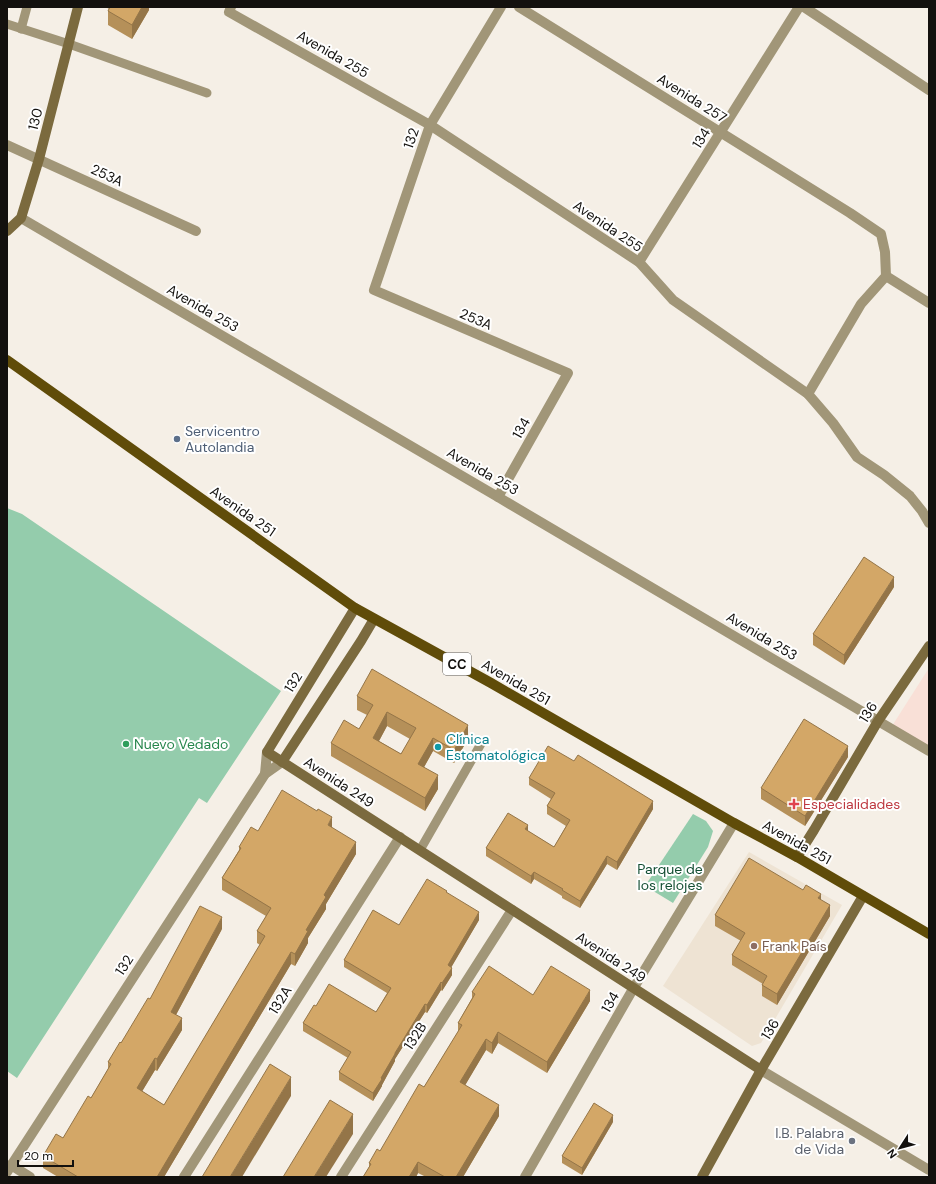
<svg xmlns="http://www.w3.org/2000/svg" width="936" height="1184" font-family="'DM Sans',sans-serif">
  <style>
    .industrial { fill: #f9e0d7 }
    .built { fill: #eee3d3 }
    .green { fill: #94ccac }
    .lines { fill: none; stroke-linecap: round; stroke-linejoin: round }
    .lane { stroke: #a19678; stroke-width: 9 }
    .street { stroke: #a19678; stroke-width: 10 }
    .secondary { stroke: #7b6a3e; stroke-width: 10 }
    .primary { stroke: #604c09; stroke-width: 10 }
    .wall { fill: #b59059; fill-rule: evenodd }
    .shaded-wall { fill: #947548 }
    .building { fill: #d3a767; stroke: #947548; fill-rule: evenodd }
    .service-dot { fill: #5c6f8a; stroke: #fff; stroke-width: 1.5 }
    .leisure-dot { fill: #2e9e5b; stroke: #fff; stroke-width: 1.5 }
    .culture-dot { fill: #0f9aa8; stroke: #fff; stroke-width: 1.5 }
    .health-dot { fill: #e0444e; stroke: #fff; stroke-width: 1.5 }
    .education-dot { fill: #8d6e63; stroke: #fff; stroke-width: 1.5 }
    .worship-dot { fill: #6b7280; stroke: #fff; stroke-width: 1.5 }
    .labels { text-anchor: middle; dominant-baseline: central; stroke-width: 4; stroke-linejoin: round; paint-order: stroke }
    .shield { fill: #fff; stroke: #5a5856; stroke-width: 1 }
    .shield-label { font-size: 13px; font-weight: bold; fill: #13110e }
    .street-label { font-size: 14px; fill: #13110e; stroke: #fff }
    .service-label { font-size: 14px; fill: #4e5e75; stroke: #fff; text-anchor: start }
    .culture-label { font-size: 14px; fill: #0d838f; stroke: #fff; text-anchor: start }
    .leisure-label { font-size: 14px; fill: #27864d; stroke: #fff; text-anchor: start }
    .health-label { font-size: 14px; fill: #be3a42; stroke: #fff; text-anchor: start }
    .park-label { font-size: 14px; fill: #134e33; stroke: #fff }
    .education-label { font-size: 14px; fill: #785e54; stroke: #fff; text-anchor: start }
    .worship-label { font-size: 14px; fill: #5b616d; stroke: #fff; text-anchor: end }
  </style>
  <rect width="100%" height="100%" fill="#f5efe6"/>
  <!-- industrial -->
  <polygon class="industrial" points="929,668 929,747 892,726"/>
  <!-- built -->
  <polygon class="built" points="749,852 842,905 761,1043 752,1046 663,986"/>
  <!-- green -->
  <g class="green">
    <polygon points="7,508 22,514 281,691 207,803 199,798 17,1078 7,1071"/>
    <polygon points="693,814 706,821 713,831 708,847 673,903 645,886"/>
  </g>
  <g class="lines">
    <!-- lane -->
    <g class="lane">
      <polyline points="7,24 69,44 207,93"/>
      <polyline points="21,29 27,7"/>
      <polyline points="420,850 482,742"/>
    </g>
    <!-- street -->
    <g class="street">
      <polyline points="231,7 229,12 430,125 639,262 673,300 808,394 833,423 857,457 884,475 910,496 922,511 929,523"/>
      <polyline points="519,7 850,213 881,234 885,252 886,276 861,304 808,394"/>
      <polyline points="804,7 929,90"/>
      <polyline points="7,145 196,231"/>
      <polyline points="21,218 498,497 929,751"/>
      <polyline points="639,262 799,7"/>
      <polyline points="886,276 929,303"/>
      <polyline points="498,497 568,373 374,290 430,125 501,7"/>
      <polyline points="265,774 267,752"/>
      <polyline points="761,1070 929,1170"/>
      <polyline points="11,1165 30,1177"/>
      <polyline points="7,1172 265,774 282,762"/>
      <polyline points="184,1177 400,837"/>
      <polyline points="341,1177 512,910"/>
      <polyline points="525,1177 633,989 734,823"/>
    </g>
    <!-- secondary -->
    <g class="secondary">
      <polyline points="7,231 21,218 39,159 78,7"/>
      <polyline points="355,608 267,752 761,1070"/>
      <polyline points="282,762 361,641 374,619"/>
      <polyline points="797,857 814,830 878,721 929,646"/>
      <polyline points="702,1177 761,1070 863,896"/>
    </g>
    <!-- primary -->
    <polyline class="primary" points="7,360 355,608 491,683 734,823 797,857 929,934"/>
  </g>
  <!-- wall -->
  <g class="wall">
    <polygon points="106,7 149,7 149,10 132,39 108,25 108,11 109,9"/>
    <polygon points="894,587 844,665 813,645 813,634"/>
    <path d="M357,696L468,739L454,763L433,751L424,767L438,789L425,811L331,756V743L359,729L367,715L357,710ZM387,726L410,739L401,754L379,741Z"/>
    <polygon points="848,757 805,826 761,799 761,788"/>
    <polygon points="529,778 653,809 617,870 607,864 580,908 562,898 562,896 534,879 531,884 486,856 486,848 528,831 554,847 566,826 547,814 547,806 551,799 529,785"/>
    <polygon points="332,828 356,854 326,904 326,909 308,938 308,943 295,966 291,964 164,1177 58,1177 43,1168 43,1156 63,1138 91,1098 108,1069 108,1062 121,1043 150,999 222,929 176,1015 182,1030 157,1071 155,1070 142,1091 164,1105 260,945 257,943 257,931 266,916 222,890 222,878 239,850 239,847 258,831"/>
    <polygon points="803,890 821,900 830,916 777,1005 762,996 762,985 763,984 732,965 732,955 741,941 715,926 715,915"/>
    <polygon points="447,893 479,920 451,967 452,975 442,991 441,990 427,1013 425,1012 395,1059 395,1061 382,1085 382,1086 373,1101 339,1080 339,1072 348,1058 303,1031 303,1023 316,1006 376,1012 387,993 344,967 344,960 399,925"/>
    <polygon points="472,992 533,995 590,1001 547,1073 498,1043 492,1054 486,1050 465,1085 499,1116 463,1177 426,1177 418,1173 416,1177 363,1177 369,1167 369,1163 380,1151 424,1087 458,1032 458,1023 472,998"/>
    <polygon points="613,1122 582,1175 562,1163 562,1156"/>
  </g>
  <!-- shaded-wall -->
  <g class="shaded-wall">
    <polygon points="142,7 149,7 149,10 132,39 132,25"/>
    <polygon points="894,577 894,587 844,665 844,655"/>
    <polygon points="387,712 387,726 373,752 373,738"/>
    <polygon points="468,725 468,739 454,763 454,750"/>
    <polygon points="433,738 433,751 418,778 418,764"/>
    <polygon points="848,746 848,757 805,826 805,816"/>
    <polygon points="438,775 438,789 425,811 425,798"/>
    <polygon points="653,801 653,809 617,870 617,862"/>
    <polygon points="332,817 332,829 328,825"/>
    <polygon points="528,825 528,833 525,829"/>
    <polygon points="356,842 356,854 326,904 326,909 308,938 308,943 295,966 295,954 306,930 324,895"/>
    <polygon points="607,856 607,864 580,908 580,901"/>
    <polygon points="534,872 534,879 531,884 531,876"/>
    <polygon points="821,894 821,904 818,898"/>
    <polygon points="830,905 830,916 777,1005 777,994"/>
    <polygon points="479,912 479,920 448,973 448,965"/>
    <polygon points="222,917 222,929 171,1024 171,1012"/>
    <polygon points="291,952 291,964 164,1177 157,1177"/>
    <polygon points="452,968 452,975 442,991 442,983"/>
    <polygon points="441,982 441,990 427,1013 427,1005"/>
    <polygon points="590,990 590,1001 547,1073 547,1062"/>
    <polygon points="425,1004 425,1012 395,1059 395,1061 382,1085 382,1086 373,1101 373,1093 381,1078 395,1053"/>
    <polygon points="182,1018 182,1030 157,1071 157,1059"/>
    <polygon points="498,1032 498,1043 492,1054 492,1043"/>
    <polygon points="486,1039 486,1050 460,1094 460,1082"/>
    <polygon points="155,1058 155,1070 137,1100 137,1088"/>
    <polygon points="291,1077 291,1096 242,1177 230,1177"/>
    <polygon points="499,1105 499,1116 463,1177 456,1177"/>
    <polygon points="353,1114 353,1134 326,1177 314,1177"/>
    <polygon points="613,1115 613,1122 582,1175 582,1168"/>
    <polygon points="418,1162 418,1173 416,1177 409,1177"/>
  </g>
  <!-- building -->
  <g class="building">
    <polygon points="110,7 142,7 132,25 108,11"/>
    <polygon points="864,557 894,577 844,655 813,634"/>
    <path d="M372,669L468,725L454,750L433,738L418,764L438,775L425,798L331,743L344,720L359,729L373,705L357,696ZM387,712L416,728L401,754L373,738Z"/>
    <polygon points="804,719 848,746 805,816 761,788"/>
    <polygon points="548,746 574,761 578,755 653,801 617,862 607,856 580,901 562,890 563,889 534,872 531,876 486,848 508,813 528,825 525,829 554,847 570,820 547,806 555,793 529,778"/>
    <polygon points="282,790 317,811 318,809 332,817 328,825 356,842 324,895 326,897 306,930 308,931 295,954 291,952 157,1177 78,1177 43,1156 56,1134 63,1138 88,1096 91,1098 111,1064 108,1062 120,1042 121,1043 148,998 150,999 200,906 222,917 171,1012 182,1018 157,1059 155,1058 137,1088 164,1105 265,936 257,931 271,908 222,878 241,848 239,847 251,827 258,831"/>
    <polygon points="749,858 803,890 806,885 821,894 818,898 830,905 777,994 762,985 767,976 732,955 745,933 715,915"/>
    <polygon points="427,879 447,891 446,892 479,912 448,965 452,968 442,983 441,982 427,1005 425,1004 395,1053 395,1054 381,1078 382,1079 373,1093 339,1072 351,1052 303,1023 314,1005 316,1006 329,984 376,1012 391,988 344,960 373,910 399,925"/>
    <polygon points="489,966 533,995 551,966 590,990 547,1062 498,1032 492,1043 486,1039 460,1082 499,1105 456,1177 445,1177 418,1162 409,1177 363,1177 371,1164 369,1163 377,1149 380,1151 419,1084 424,1087 462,1025 458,1023 475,994 472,992"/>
    <polygon points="270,1064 291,1077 230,1177 202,1177"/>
    <polygon points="330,1100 353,1114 314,1177 283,1177"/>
    <polygon points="594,1103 613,1115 582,1168 562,1156"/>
  </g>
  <!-- markers -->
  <circle class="service-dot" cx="177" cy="439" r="4"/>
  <circle class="leisure-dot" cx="126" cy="744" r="4"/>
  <circle class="culture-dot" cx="438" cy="747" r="4"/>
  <path class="health-dot" d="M792 798h4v4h4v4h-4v4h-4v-4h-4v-4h4z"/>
  <circle class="education-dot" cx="754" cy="946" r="4"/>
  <circle class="worship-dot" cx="852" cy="1141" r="4"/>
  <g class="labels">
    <!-- shield labels -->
    <rect class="shield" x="443" y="653" width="28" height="22" rx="3"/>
    <g class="shield-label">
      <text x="457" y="664">CC</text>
    </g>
    <!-- street labels -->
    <g class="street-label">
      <text transform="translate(333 54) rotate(30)">Avenida 255</text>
      <text transform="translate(692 98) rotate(32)">Avenida 257</text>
      <text transform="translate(35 119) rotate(-76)">130</text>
      <text transform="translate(411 138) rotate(-71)">132</text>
      <text transform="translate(701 138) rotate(-58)">134</text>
      <text transform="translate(107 175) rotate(25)">253A</text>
      <text transform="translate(608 226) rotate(34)">Avenida 255</text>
      <text transform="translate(203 308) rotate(30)">Avenida 253</text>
      <text transform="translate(476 319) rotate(23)">253A</text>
      <text transform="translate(521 428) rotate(-61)">134</text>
      <text transform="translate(483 471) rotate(30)">Avenida 253</text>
      <text transform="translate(243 511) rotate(35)">Avenida 251</text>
      <text transform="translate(762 636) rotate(31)">Avenida 253</text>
      <text transform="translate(293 682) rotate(-58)">132</text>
      <text transform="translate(516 682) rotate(30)">Avenida 251</text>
      <text transform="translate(868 712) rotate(-58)">136</text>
      <text transform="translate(339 782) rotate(33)">Avenida 249</text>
      <text transform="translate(797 842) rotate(29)">Avenida 251</text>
      <text transform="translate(611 957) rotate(33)">Avenida 249</text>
      <text transform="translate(124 965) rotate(-57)">132</text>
      <text transform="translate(280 1000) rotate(-58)">132A</text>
      <text transform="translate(610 1002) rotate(-60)">134</text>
      <text transform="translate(770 1029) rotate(-59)">136</text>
      <text transform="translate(415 1036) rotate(-57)">132B</text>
    </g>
    <!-- service labels -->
    <g class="service-label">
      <text x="185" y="431">Servicentro<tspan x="185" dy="16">Autolandia</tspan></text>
    </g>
    <!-- culture labels -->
    <g class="culture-label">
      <text x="446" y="739">Clínica<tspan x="446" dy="16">Estomatológica</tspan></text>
    </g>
    <!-- leisure labels -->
    <g class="leisure-label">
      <text x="134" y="744">Nuevo Vedado</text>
    </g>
    <!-- health labels -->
    <g class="health-label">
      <text x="803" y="804">Especialidades</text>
    </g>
    <!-- park labels -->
    <g class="park-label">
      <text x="670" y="869">Parque de<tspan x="670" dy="16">los relojes</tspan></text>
    </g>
    <!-- education labels -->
    <g class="education-label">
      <text x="762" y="946">Frank País</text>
    </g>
    <!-- worship labels -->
    <g class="worship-label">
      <text x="844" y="1133">I.B. Palabra<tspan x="844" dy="16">de Vida</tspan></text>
    </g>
  </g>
  <!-- border -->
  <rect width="936" height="1184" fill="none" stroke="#13110e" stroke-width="16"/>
  <!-- north arrow -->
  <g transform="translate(900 1148) rotate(234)" stroke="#ffffff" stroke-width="3" paint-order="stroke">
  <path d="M0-3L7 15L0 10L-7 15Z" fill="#13110e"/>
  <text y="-6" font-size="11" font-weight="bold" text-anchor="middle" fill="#13110e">N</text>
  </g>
  <!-- scale -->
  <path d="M18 1160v6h55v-6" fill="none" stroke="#13110e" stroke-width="2"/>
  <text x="24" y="1160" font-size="12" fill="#13110e" stroke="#ffffff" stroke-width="3" paint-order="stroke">20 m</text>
</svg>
